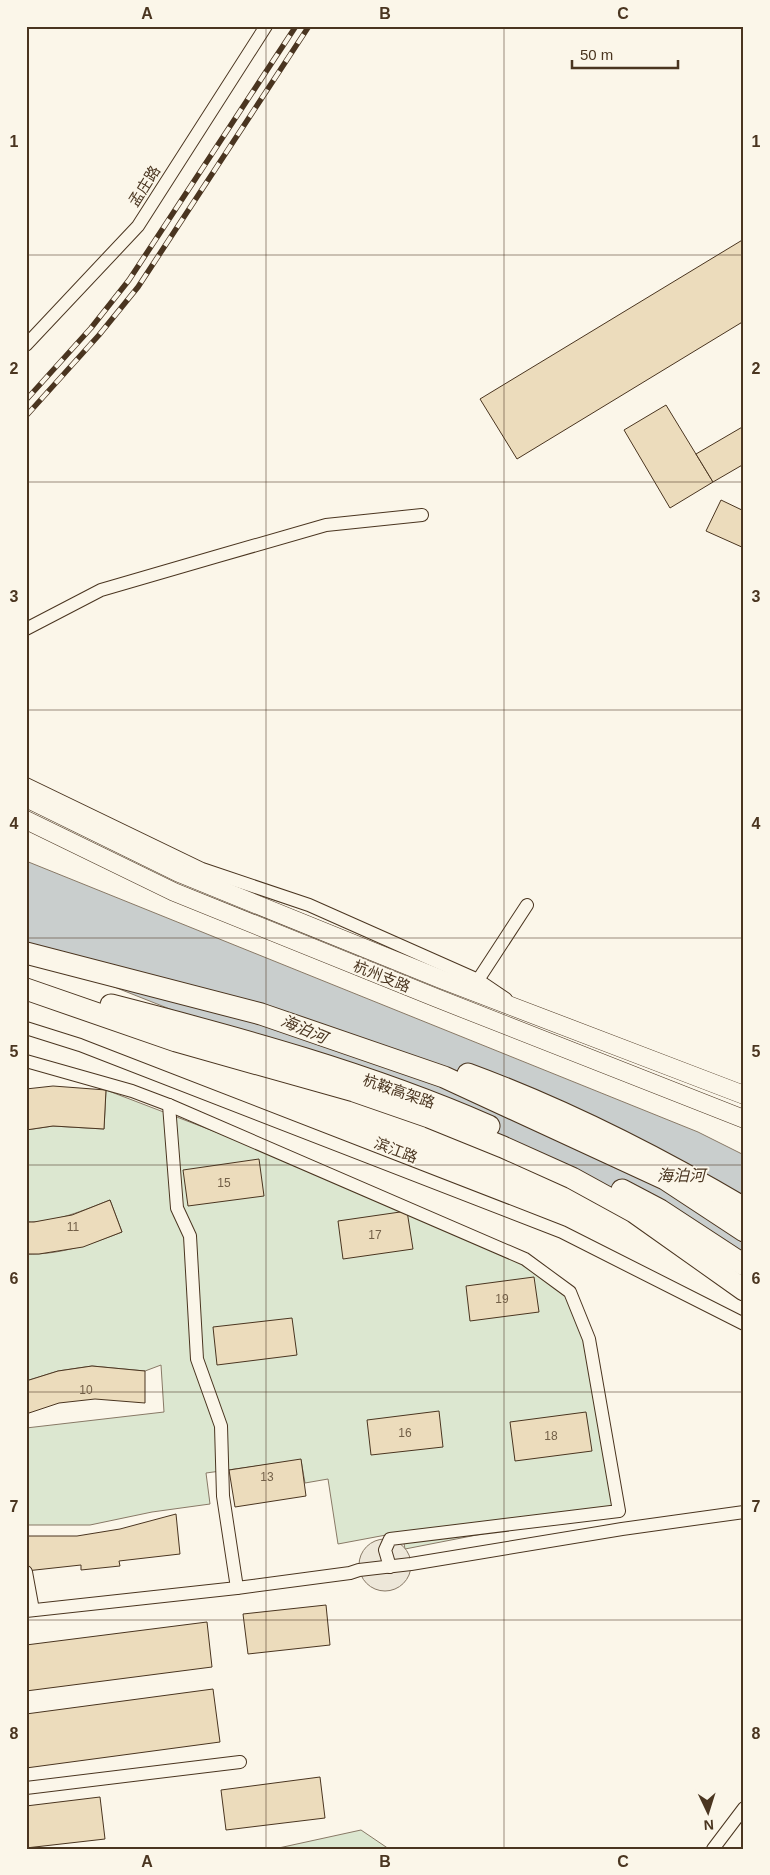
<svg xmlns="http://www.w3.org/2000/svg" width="770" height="1875" font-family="Helvetica,'Noto Sans SC',sans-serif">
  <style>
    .green { fill: #dce7d0; stroke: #887966 }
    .parking { fill: #ede7d9; stroke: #887966 }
    .water { fill: #c9cecd; stroke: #887966 }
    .building { fill: #ecdcbc; stroke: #4a3520 }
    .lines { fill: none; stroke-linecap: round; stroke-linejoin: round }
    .minor-casing { stroke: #4a3520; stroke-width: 14 }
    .secondary-casing { stroke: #4a3520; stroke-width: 19 }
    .trunk-casing { stroke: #4a3520; stroke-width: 23 }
    .minor { stroke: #fbf6e9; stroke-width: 12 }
    .secondary { stroke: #fbf6e9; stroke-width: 18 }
    .trunk { stroke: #fbf6e9; stroke-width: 21 }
    .rail-casing { stroke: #4a3520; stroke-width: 5.5 }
    .rail { stroke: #fbf6e9; stroke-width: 4; stroke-dasharray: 11; stroke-linecap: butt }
    .grid { fill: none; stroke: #4a3520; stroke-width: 1; stroke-opacity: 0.55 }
    .labels { text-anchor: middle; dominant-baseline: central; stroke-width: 4; stroke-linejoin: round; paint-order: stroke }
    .number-label { font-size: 12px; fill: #725f47 }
    .street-label { font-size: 15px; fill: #4a3520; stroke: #fbf6e9 }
    .water-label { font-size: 16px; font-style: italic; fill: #4a3520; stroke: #fbf6e9 }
    .neatline { fill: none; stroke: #4a3520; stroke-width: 2 }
    .grid-label { font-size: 16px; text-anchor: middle; font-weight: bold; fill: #4a3520 }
  </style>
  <rect width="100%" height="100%" fill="#fbf6e9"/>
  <!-- green -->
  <g class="green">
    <path d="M106,1090L284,1158L525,1259L570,1292L589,1339L615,1508L405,1549L402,1532L338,1544L328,1479L305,1483L301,1460L206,1473L210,1504L152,1512L90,1525H26V1428L164,1412L161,1365L145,1371L92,1366L58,1371L26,1381V1254C60,1255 91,1244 122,1232L110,1200C84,1210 55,1223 26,1222V1130L53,1126L104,1129Z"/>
    <polygon points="361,1830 389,1849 274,1849"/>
  </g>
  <!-- parking -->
  <circle class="parking" cx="385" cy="1565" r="26"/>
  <!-- water -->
  <polygon class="water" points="26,861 698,1132 744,1155 744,1260 533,1153 26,952"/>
  <!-- building -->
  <g class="building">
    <polygon points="744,239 744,321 517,459 480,399"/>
    <polygon points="666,405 713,482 670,508 624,430"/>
    <polygon points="744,426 744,464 713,482 696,454"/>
    <polygon points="721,500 744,511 744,548 706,531"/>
    <polygon points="53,1086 106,1090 104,1129 53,1126 26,1130 26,1089"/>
    <polygon points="259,1159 264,1196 188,1206 183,1170"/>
    <polygon points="110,1200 122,1232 83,1247 39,1254 26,1254 26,1222 34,1222 72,1215"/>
    <polygon points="407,1211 413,1249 343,1259 338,1221"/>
    <polygon points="534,1277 539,1312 470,1321 466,1286"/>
    <polygon points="292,1318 297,1355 217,1365 213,1327"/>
    <polygon points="92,1366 145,1371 145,1403 95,1399 59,1403 26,1414 26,1381 58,1371"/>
    <polygon points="439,1411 443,1447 371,1455 367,1420"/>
    <polygon points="586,1412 592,1451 515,1461 510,1422"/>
    <polygon points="301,1459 306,1496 235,1507 229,1470"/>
    <polygon points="176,1514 180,1554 119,1561 120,1566 81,1570 81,1565 26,1571 26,1536 77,1536 120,1529"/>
    <polygon points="326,1605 330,1645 248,1654 243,1614"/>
    <polygon points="207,1622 212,1667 26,1691 26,1645"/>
    <polygon points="213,1689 220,1742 26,1768 26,1714"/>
    <polygon points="320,1777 325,1818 226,1830 221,1790"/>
    <polygon points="100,1797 105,1839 26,1848 26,1806"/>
  </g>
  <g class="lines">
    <!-- minor casing -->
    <g class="minor-casing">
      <g id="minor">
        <polyline points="26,345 138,226 266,26"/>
        <polyline points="26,629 101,590 218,556 326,525 422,515"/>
        <polyline points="26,784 202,869 309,905 478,980 506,999"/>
        <polyline points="478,980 527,905"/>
        <polyline points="26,1028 80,1045 562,1232 744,1324"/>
        <polyline points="26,1061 132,1091 169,1105 525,1259 570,1292 589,1339 619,1511 390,1539 385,1550 390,1567"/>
        <polyline points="169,1105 177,1208 190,1236 197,1359 221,1426 223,1496 237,1588"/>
        <polyline points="26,1572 33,1610"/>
        <polyline points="26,1611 237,1588 350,1573 359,1570 411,1564 622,1529 744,1512"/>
        <polyline points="26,1788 240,1762"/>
        <polyline points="713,1849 744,1808"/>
      </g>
    </g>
    <!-- secondary casing -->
    <g class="secondary-casing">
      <g id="secondary">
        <polyline points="26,798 179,873 443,980 744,1095"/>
        <polyline points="26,820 174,892 434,997 744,1119"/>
      </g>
    </g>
    <!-- trunk casing -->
    <g class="trunk-casing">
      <g id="trunk">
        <polyline points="26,953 261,1014 444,1077 665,1179 744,1231"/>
        <polyline points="26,989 176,1041 354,1091 429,1117 503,1147 572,1178 634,1212 744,1290"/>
        <path d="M111,1005C239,1038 368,1073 489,1126"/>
        <path d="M468,1074C563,1109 656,1156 744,1208"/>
        <polyline points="622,1190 660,1210 744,1265"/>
      </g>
    </g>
    <!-- minor -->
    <use href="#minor" class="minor"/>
    <!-- secondary -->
    <use href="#secondary" class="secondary"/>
    <!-- trunk -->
    <use href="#trunk" class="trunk"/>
    <!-- rail casing -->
    <g class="rail-casing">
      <g id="rail">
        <polyline points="26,400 91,328 129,280 296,26"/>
        <polyline points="26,416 99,335 138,287 309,26"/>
      </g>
    </g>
    <!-- rail -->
    <use href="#rail" class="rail"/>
  </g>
  <!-- grid -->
  <path class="grid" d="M266,26V1849M504,26V1849M26,255H744M26,482H744M26,710H744M26,938H744M26,1165H744M26,1392H744M26,1620H744"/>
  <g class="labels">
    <!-- number labels -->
    <g class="number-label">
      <text x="224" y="1183">15</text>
      <text x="73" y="1227">11</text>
      <text x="375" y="1235">17</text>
      <text x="502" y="1299">19</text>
      <text x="86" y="1390">10</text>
      <text x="405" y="1433">16</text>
      <text x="551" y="1436">18</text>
      <text x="267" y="1477">13</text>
    </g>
    <!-- street labels -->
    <g class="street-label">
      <text transform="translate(144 186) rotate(-58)">孟庄路</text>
      <text transform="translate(382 976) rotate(22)">杭州支路</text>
      <text transform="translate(399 1091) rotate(19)">杭鞍高架路</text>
      <text transform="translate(396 1150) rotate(21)">滨江路</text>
    </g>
    <!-- water labels -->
    <g class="water-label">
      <text transform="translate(304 1029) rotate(23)">海泊河</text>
      <text x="681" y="1175">海泊河</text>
    </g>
  </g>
  <!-- border -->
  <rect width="770" height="1875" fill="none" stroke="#fbf6e9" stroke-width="55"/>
  <!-- north arrow -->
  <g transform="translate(708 1812) rotate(176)" stroke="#fbf6e9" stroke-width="4" paint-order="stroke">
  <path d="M0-4L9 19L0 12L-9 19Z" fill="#4a3520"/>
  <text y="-8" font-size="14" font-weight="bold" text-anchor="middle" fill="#4a3520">N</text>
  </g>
  <!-- scale -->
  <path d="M572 60v8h106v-8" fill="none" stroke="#4a3520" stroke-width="2.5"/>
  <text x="580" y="60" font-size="15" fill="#4a3520" stroke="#fbf6e9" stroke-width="4" paint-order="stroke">50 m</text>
  <rect x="28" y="28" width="714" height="1820" class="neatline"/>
  <g class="grid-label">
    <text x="147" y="19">A</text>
    <text x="385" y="19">B</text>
    <text x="623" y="19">C</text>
    <text x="14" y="147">1</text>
    <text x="756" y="147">1</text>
    <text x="14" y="374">2</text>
    <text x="756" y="374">2</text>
    <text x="14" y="602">3</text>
    <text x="756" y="602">3</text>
    <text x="14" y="829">4</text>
    <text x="756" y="829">4</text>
    <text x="14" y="1057">5</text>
    <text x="756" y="1057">5</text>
    <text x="14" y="1284">6</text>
    <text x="756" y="1284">6</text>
    <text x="14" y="1512">7</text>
    <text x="756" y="1512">7</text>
    <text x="14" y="1739">8</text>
    <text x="756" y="1739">8</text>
    <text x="147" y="1867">A</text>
    <text x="385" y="1867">B</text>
    <text x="623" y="1867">C</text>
  </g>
</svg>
